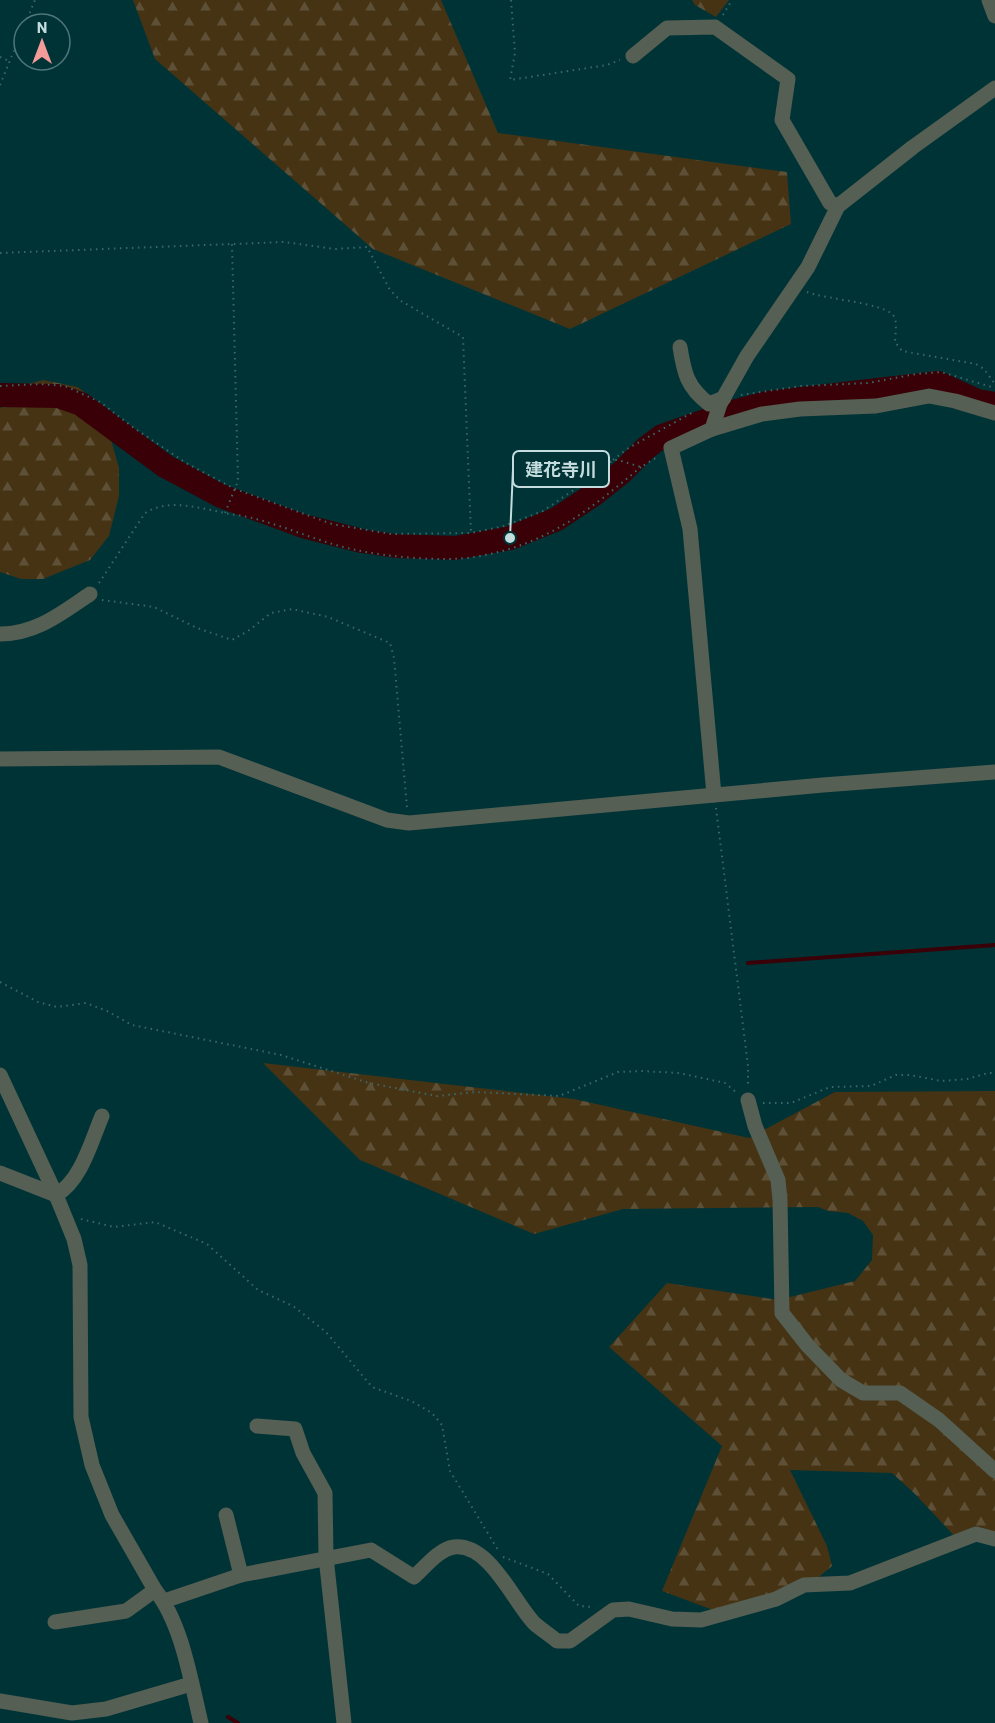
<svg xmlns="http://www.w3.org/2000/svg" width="995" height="1723" font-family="Barlow,'Noto Sans JP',sans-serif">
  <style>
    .forest { fill: url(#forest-firs) }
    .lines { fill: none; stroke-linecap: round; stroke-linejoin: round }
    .stream { stroke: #390007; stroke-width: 4 }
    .river { stroke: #390007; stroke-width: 24 }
    .path { stroke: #3d686a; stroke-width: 2; stroke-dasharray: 1.5 4.5; stroke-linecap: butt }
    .minor { stroke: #555f53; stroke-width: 15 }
    .leader { fill: none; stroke: #c4dcdd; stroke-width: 2 }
    .callout-dot { fill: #c4dcdd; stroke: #003336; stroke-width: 2 }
    .callout { fill: #003336; stroke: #c4dcdd; stroke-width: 2 }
    .callout-label { font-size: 18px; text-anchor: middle; font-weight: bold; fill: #c4dcdd }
  </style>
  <defs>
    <pattern id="forest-firs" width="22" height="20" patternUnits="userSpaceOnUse" patternTransform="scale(1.5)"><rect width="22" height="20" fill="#453314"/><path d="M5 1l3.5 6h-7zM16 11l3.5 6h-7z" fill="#5e5036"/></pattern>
  </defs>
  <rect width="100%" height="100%" fill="#003336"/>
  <!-- forest -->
  <g class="forest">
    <polygon points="133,0 441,0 498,133 787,172 791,224 570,329 373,249 155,59"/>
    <polygon points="692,0 729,0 716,17 695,5"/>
    <polygon points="43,380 78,387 102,407 119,468 119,496 109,536 90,560 43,579 21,579 0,572 0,409 20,386"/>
    <polygon points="263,1063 574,1099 749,1138 835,1092 995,1091 995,1539 961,1543 915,1494 892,1473 790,1470 827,1546 832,1566 802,1591 713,1610 662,1591 722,1446 609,1347 667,1283 778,1300 855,1281 872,1260 873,1235 863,1221 848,1213 828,1211 818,1207 623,1209 534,1234 360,1160"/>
  </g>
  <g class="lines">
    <!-- stream -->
    <g class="stream">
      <polyline points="748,963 995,945"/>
      <polyline points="228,1717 238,1723"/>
    </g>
    <!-- river -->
    <polyline class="river" points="0,395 58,396 81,404 165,466 221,496 303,526 362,541 396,546 455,548 510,538 557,519 593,495 622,472 646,448 662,436 725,414 766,403 938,383 977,401 995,404"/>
    <!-- path -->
    <g class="path">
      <polyline points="511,0 515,53 510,80 607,65 620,60"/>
      <polyline points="723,15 732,0"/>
      <polyline points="25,24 35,0"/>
      <polyline points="0,57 9,61"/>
      <polyline points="0,85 24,26"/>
      <polyline points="0,253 284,242 335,249 367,247 390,290 401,301 463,337 471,533"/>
      <path d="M807,292C825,299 883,303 893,315C898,321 895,335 895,342L902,351L976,364L984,369L995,384"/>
      <polyline points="0,386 40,384 65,386 100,402 134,428 186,463 235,489 332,524 391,534 471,533 504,526 543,511 581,485 613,460 618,460 641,467 659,456"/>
      <polyline points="741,395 801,386 868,383 916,374 941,372 995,388"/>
      <polyline points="613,460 627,449 695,411"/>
      <polyline points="225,513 238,481 232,244"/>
      <path d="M99,583L145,513C169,498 199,508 225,513C235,515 246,516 256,519C290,528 322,543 356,550C388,557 443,562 475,557C546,545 587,512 641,467"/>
      <polyline points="102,600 154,607 197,628 232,640 248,631 271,613 292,609 328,617 390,643 394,658 407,808"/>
      <polyline points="716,808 748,1066 748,1085"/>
      <polyline points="0,982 38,1002 57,1007 86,1003 107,1011 132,1025 281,1055 369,1083 437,1096 475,1092 559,1096 618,1072 641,1071 679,1073 725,1083 736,1092"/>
      <polyline points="763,1103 791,1103 830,1087 871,1086 896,1075 910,1075 941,1081 967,1079 988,1073 995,1073"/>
      <polyline points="81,1219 114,1227 155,1222 207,1244 258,1290 293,1306 326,1332 372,1387 411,1401 432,1413 442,1425 450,1471 498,1550"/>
      <polyline points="503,1557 548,1574 579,1606 592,1607"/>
    </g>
    <!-- minor -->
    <g class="minor">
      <polyline points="989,0 995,16"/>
      <polyline points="633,56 667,28 715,27 788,79 782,120 830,203 838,206"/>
      <path d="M680,347C684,373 687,387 709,404L724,398"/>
      <polyline points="712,429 720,404 747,356 808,267 838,206 913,147 995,88"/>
      <path d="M0,634C36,634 62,613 90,594"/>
      <polyline points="0,759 219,757 387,820 409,823 823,785 995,772"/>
      <polyline points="714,795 690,529 671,448 712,429 762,414 800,409 876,406 929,396 955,401 995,413"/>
      <path d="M0,1075L56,1195L74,1239L80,1265L81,1417L92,1465L112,1515L155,1590C182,1623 191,1682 201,1723"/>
      <polyline points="748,1100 755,1126 778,1180 780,1200 782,1313 808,1346 841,1380 863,1393 900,1393 939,1420 995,1471"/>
      <path d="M0,1173L56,1195C81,1181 91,1142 102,1116"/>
      <polyline points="257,1426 295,1429 303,1453 325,1493 326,1557 344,1723"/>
      <polyline points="226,1515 241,1575"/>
      <path d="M164,1601L241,1575L371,1550L414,1577C425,1567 439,1549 454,1547C490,1543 514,1603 535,1624C542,1630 550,1635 557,1641H570L613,1610L629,1609L672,1619L701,1620L776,1599L804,1585L850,1583L976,1534L995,1539"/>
      <polyline points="55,1622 126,1611 155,1590"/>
      <polyline points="0,1701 72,1713 106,1709 191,1684"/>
    </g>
  </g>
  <!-- callouts -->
  <path class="leader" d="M510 538L513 469"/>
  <circle class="callout-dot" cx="510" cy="538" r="6"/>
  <rect class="callout" x="513" y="451" width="96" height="36" rx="6"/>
  <g class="callout-label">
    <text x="561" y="476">建花寺川</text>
  </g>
  <!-- north arrow -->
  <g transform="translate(42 42)"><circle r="28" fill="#003336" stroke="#4e7779" stroke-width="1.5"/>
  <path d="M0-4.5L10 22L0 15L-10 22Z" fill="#f59b9a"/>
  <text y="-9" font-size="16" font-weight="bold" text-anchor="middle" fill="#c4dcdd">N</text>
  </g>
</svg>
